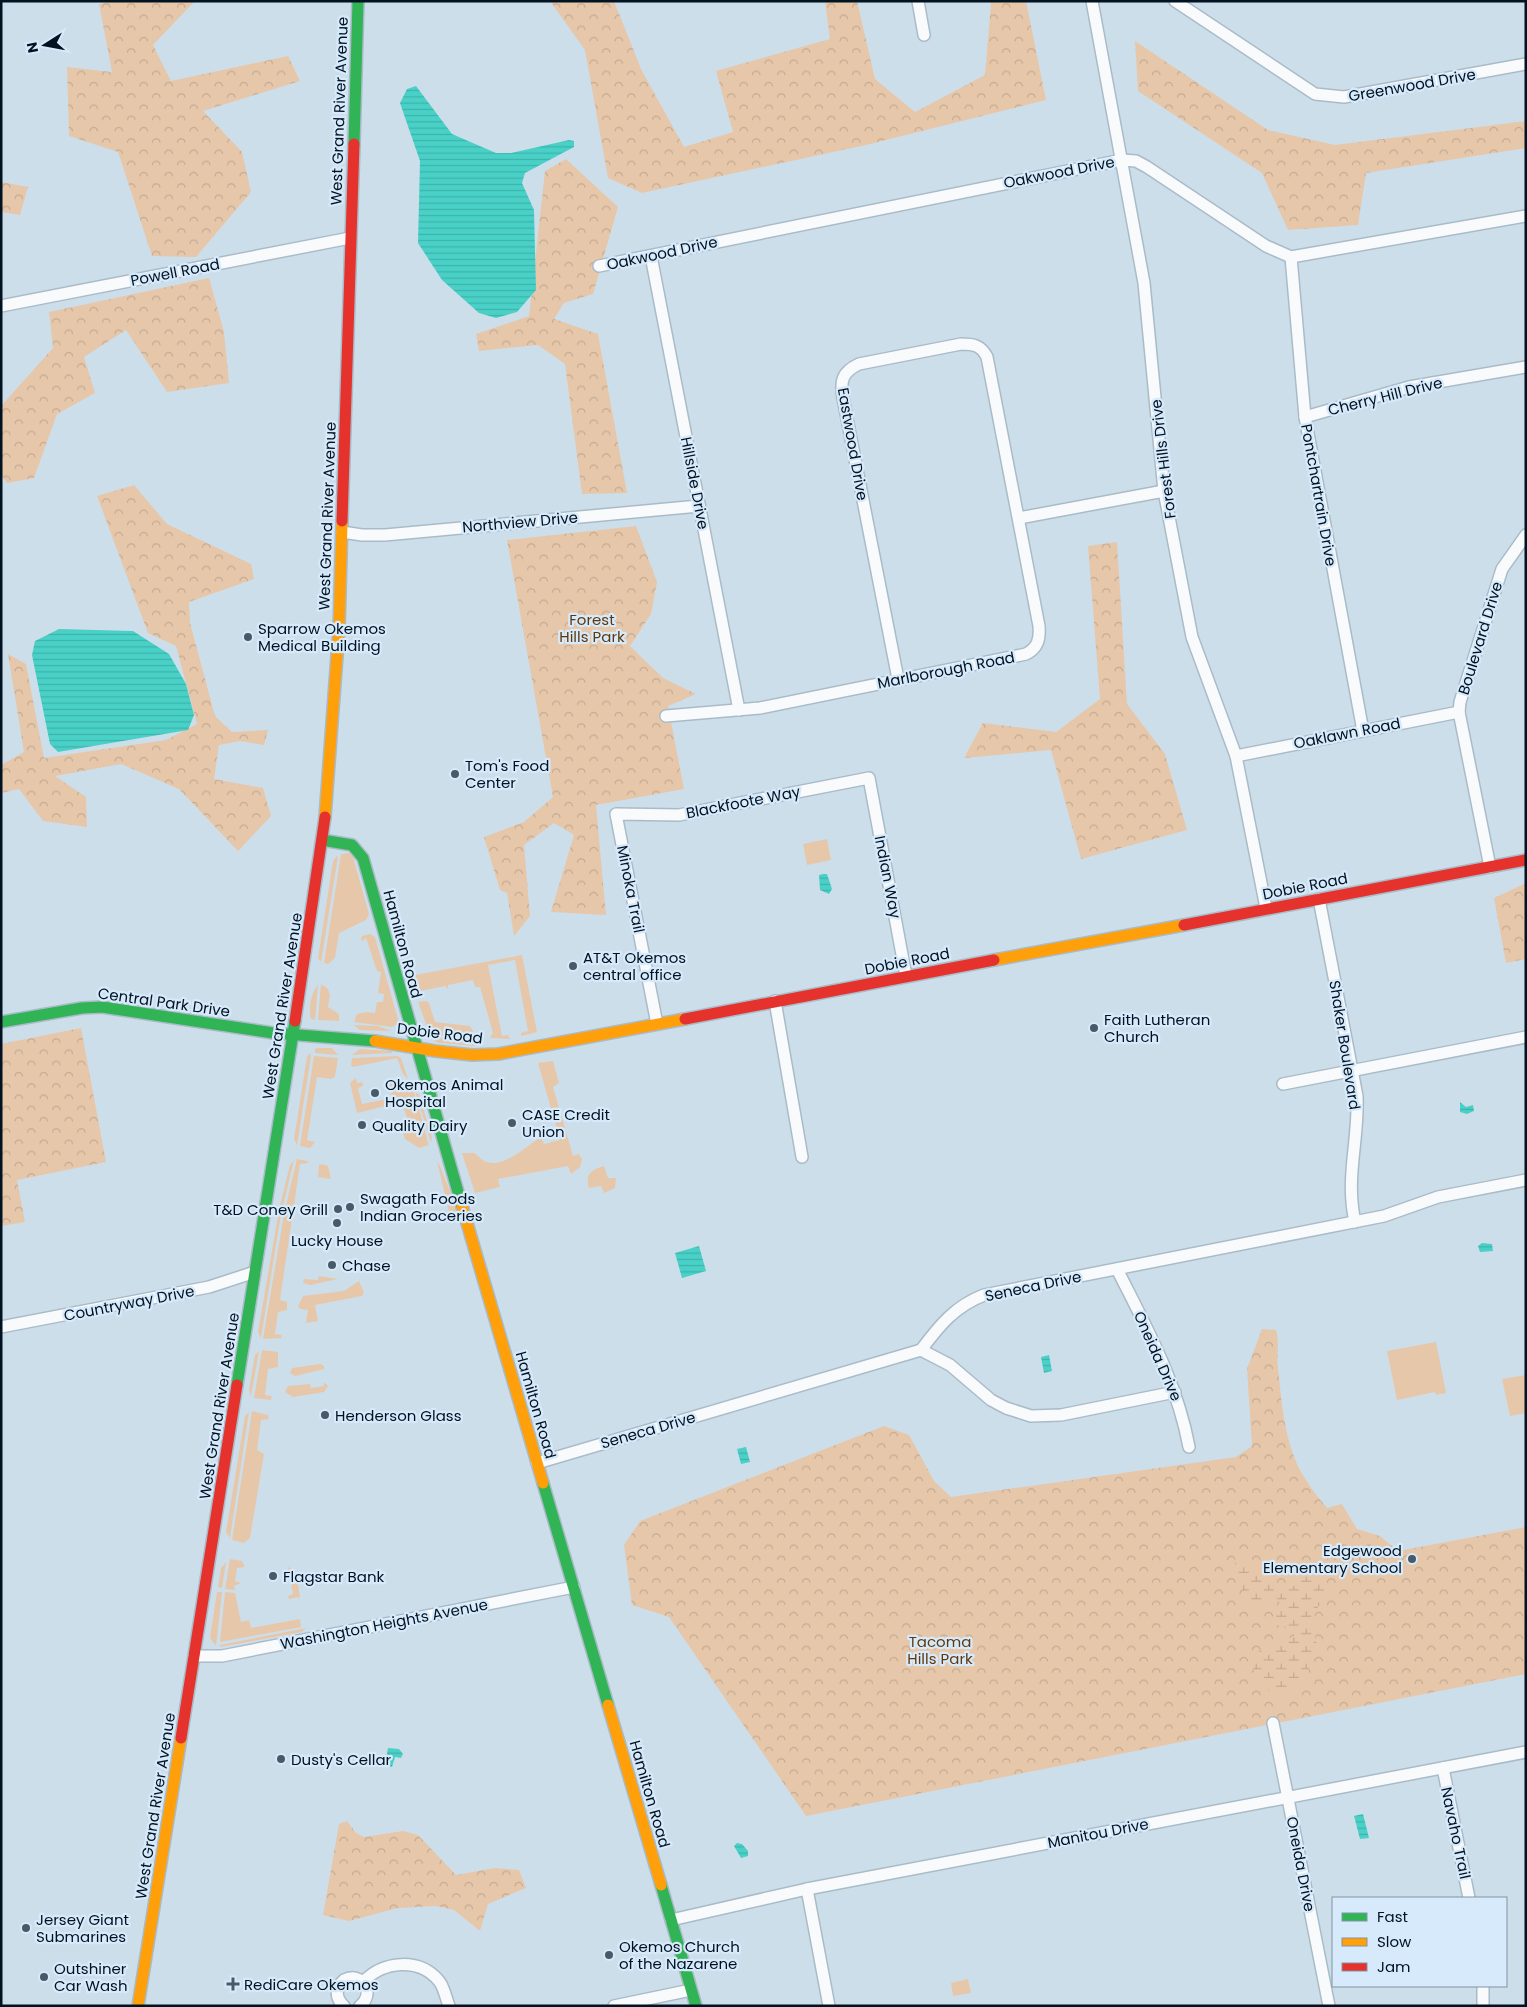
<svg xmlns="http://www.w3.org/2000/svg" width="1527" height="2007" font-family="Poppins,sans-serif">
  <style>
    .green { fill: #e6c7aa }
    .forest { fill: url(#forest-crowns) }
    .wetland { fill: url(#wetland-marsh) }
    .water { fill: url(#water-rules) }
    .lines { fill: none; stroke-linecap: round; stroke-linejoin: round }
    .street-casing { stroke: #aabbc8; stroke-width: 14 }
    .fast-casing { stroke: #aabbc8; stroke-width: 14 }
    .slow-casing { stroke: #aabbc8; stroke-width: 14 }
    .jam-casing { stroke: #aabbc8; stroke-width: 14 }
    .street { stroke: #f8fafc; stroke-width: 11 }
    .fast { stroke: #30b455; stroke-width: 11 }
    .slow { stroke: #ff9f0a; stroke-width: 11 }
    .jam { stroke: #e5322d; stroke-width: 11 }
    .poi-dot { fill: #485968; stroke: #d6eafb; stroke-width: 2 }
    .labels { text-anchor: middle; dominant-baseline: central; stroke-width: 4.5; stroke-linejoin: round; paint-order: stroke }
    .street-label { font-size: 15px; fill: #011221; stroke: #d6eafb }
    .park-label { font-size: 15px; fill: #60380d; stroke: #d6eafb }
    .poi-label { font-size: 15px; fill: #011221; stroke: #d6eafb; text-anchor: start }
  </style>
  <defs>
    <pattern id="forest-crowns" width="20" height="18" patternUnits="userSpaceOnUse" patternTransform="scale(1.25)"><rect width="20" height="18" fill="#e6c7aa"/><path d="M2 6a3 3 0 1 1 6 0M12 15a3 3 0 1 1 6 0" fill="none" stroke="#c4aa92"/></pattern>
    <pattern id="wetland-marsh" width="20" height="14" patternUnits="userSpaceOnUse" patternTransform="scale(1.25)"><rect width="20" height="14" fill="#e6c7aa"/><path d="M1 5h8M5 5V1M11 12h8M15 12V8" fill="none" stroke="#c4aa92"/></pattern>
    <pattern id="water-rules" width="6" height="5" patternUnits="userSpaceOnUse" patternTransform="scale(1.25)"><rect width="6" height="5" fill="#49d1c7"/><path d="M0 2.5h6" fill="none" stroke="#3eb2ab"/></pattern>
  </defs>
  <rect width="100%" height="100%" fill="#cddeeb"/>
  <!-- green -->
  <g class="green">
    <polygon points="827,839 831,860 807,865 803,844"/>
    <polygon points="349,853 353,857 369,914 366,920 339,933 335,958 328,964 324,963 341,854"/>
    <polygon points="337,856 338,857 321,962 318,958 333,861"/>
    <polygon points="370,934 375,937 399,1023 392,1027 354,1022 357,1014 366,1012 375,1013 377,1002 383,1002 384,994 378,993 381,972 377,971 366,938 362,941 361,940 362,936"/>
    <polygon points="522,955 537,1032 521,1036 521,1033 528,1031 515,960 488,965 502,1036 508,1035 510,1039 490,1038 493,1033 480,987 475,987 473,980 448,985 448,989 445,986 415,992 410,976"/>
    <polygon points="321,984 328,989 330,995 328,1007 339,1014 339,1021 318,1020"/>
    <path d="M318,985L315,1020L311,1019C308,1010 311,992 318,985Z"/>
    <polygon points="426,1001 429,1003 435,1022 470,1026 477,1039 446,1037 429,1032 418,1002"/>
    <polygon points="354,1025 378,1026 391,1031 360,1030"/>
    <polygon points="434,1037 478,1042 479,1044 476,1046 440,1043 435,1042"/>
    <polygon points="318,1048 332,1048 338,1055 315,1053 315,1049"/>
    <polygon points="360,1049 392,1051 392,1053 352,1055"/>
    <polygon points="310,1053 311,1056 297,1145 294,1139 307,1057"/>
    <polygon points="314,1056 338,1058 335,1077 331,1079 317,1077 307,1140 315,1142 310,1148 300,1146"/>
    <polygon points="397,1056 401,1058 408,1079 403,1074 397,1058 353,1067 351,1065 352,1058"/>
    <path d="M553,1061L559,1083L553,1087L573,1156L579,1154L582,1159L580,1167L571,1174L568,1166L498,1179L500,1187L475,1193L462,1153H474C479,1156 482,1161 487,1162C504,1168 528,1145 541,1137L544,1144L560,1140L538,1063Z"/>
    <path d="M356,1078L357,1083L362,1082L363,1086L358,1088L362,1104L392,1098L389,1081C397,1076 406,1081 412,1088C417,1096 425,1134 429,1145L419,1148L405,1139L402,1130L410,1127L402,1102L357,1113L350,1083Z"/>
    <polygon points="415,1091 419,1095 432,1137 431,1142"/>
    <polygon points="297,1159 307,1161 309,1163 300,1164 280,1300 287,1302 287,1310 278,1312 275,1334 281,1335 282,1338 263,1339 284,1214"/>
    <polygon points="294,1160 281,1214 261,1338 258,1332 279,1210 290,1165"/>
    <polygon points="437,1161 440,1166 459,1214 450,1216"/>
    <polygon points="322,1164 328,1166 331,1179 318,1177 319,1165"/>
    <path d="M604,1166L608,1178H616L615,1188L604,1193L601,1186L589,1188C585,1174 591,1170 604,1166Z"/>
    <polygon points="319,1276 338,1279 310,1285 303,1283 304,1279 318,1280"/>
    <polygon points="359,1281 364,1293 362,1296 315,1305 318,1321 306,1323 308,1310 300,1309 298,1306 303,1296 344,1291"/>
    <polygon points="1436,1342 1446,1393 1436,1395 1435,1392 1397,1400 1387,1351"/>
    <polygon points="262,1350 278,1352 278,1367 268,1369 265,1395 272,1396 271,1400 254,1398"/>
    <polygon points="259,1351 251,1396 249,1390 255,1355"/>
    <polygon points="320,1364 324,1366 324,1369 295,1376 290,1373 292,1368"/>
    <polygon points="1526,1375 1526,1413 1510,1416 1502,1379"/>
    <polygon points="324,1382 328,1386 324,1392 293,1397 285,1392 288,1386 310,1384 311,1388 324,1386"/>
    <polygon points="252,1411 268,1415 269,1419 261,1420 257,1450 264,1454 250,1538 244,1543 232,1540"/>
    <polygon points="249,1412 230,1538 226,1532 245,1416"/>
    <polygon points="230,1559 242,1561 245,1567 237,1568 235,1581 241,1583 234,1586 235,1590 225,1589"/>
    <polygon points="226,1562 222,1588 218,1587 221,1568"/>
    <polygon points="288,1567 295,1570 300,1596 299,1599 298,1597 289,1599 288,1596 293,1594"/>
    <polygon points="217,1592 222,1592 216,1646 210,1638"/>
    <polygon points="225,1592 235,1593 241,1622 249,1620 251,1628 300,1619 301,1627 220,1642"/>
    <polygon points="306,1628 302,1632 220,1647 220,1645"/>
    <polygon points="968,1979 971,1993 953,1996 951,1983"/>
  </g>
  <!-- forest -->
  <g class="forest">
    <polygon points="111,1 195,1 153,45 171,81 288,56 300,81 203,111 242,152 251,192 196,257 152,256 118,152 69,136 67,67 112,72 99,4"/>
    <polygon points="550,1 614,1 641,69 684,147 733,132 716,71 830,39 825,1 857,1 875,79 915,112 985,75 991,3 987,1 1026,1 1046,100 866,145 642,193 608,178 585,50"/>
    <polygon points="1135,41 1268,130 1335,145 1526,121 1526,148 1366,173 1358,225 1288,230 1262,173 1138,91"/>
    <polygon points="566,159 618,207 593,294 564,303 554,319 598,334 627,493 582,494 565,364 538,345 479,351 476,334 529,316 545,171"/>
    <polygon points="1,182 28,187 20,215 1,212"/>
    <polygon points="209,278 224,332 229,383 167,392 126,330 84,357 95,393 57,414 34,478 7,483 1,475 1,406 53,348 49,312"/>
    <polygon points="134,485 167,524 251,564 254,579 189,602 190,623 215,716 232,732 268,730 264,745 240,741 219,745 214,779 263,788 271,816 238,851 179,789 121,764 55,776 86,797 87,827 43,821 19,789 1,793 1,765 24,752 8,654 26,664 44,758 166,740 197,724 176,646 148,633 97,496"/>
    <polygon points="636,526 657,582 651,614 630,646 663,678 696,694 668,706 684,789 596,805 606,915 551,912 574,835 554,823 524,845 530,916 514,936 507,893 500,890 484,837 524,822 553,797 507,540"/>
    <polygon points="1117,542 1127,704 1165,754 1187,830 1081,859 1051,750 964,758 983,723 1056,732 1100,699 1088,546"/>
    <polygon points="1526,883 1526,959 1506,963 1494,898"/>
    <polygon points="81,1028 106,1162 17,1180 25,1222 1,1226 1,1044"/>
    <path d="M1262,1329L1276,1330C1280,1343 1276,1354 1278,1368C1282,1406 1285,1451 1308,1483C1313,1492 1321,1500 1327,1508L1342,1504L1357,1529L1380,1536L1398,1551L1526,1527V1674L806,1816L669,1617L632,1605L624,1545L640,1521L884,1426L909,1435L934,1481L951,1497L1236,1457L1252,1446L1247,1369Z"/>
    <polygon points="347,1821 356,1833 364,1837 403,1831 418,1835 456,1875 495,1868 519,1870 526,1888 488,1904 480,1931 454,1910 436,1906 398,1908 349,1921 323,1915 339,1824"/>
  </g>
  <!-- wetland -->
  <path class="wetland" d="M1238,1557L1264,1576L1283,1586L1293,1587C1306,1571 1317,1573 1327,1590C1326,1600 1318,1604 1315,1613C1310,1626 1318,1640 1317,1653C1315,1664 1294,1691 1285,1697C1269,1697 1252,1676 1252,1660C1262,1643 1278,1645 1294,1636L1295,1632L1293,1628L1276,1625L1274,1618L1280,1603L1276,1597L1268,1599L1258,1612L1254,1610C1245,1597 1233,1574 1235,1559Z"/>
  <!-- water -->
  <g class="water">
    <polygon points="416,86 452,134 496,153 511,153 569,140 574,141 574,147 525,173 522,183 534,210 536,290 517,312 496,318 479,313 442,280 418,243 420,161 400,103 407,89"/>
    <polygon points="59,629 133,631 169,654 186,684 194,715 188,730 58,752 50,744 32,655 35,641"/>
    <polygon points="823,874 827,874 832,889 829,894 820,890 819,875"/>
    <polygon points="1460,1102 1466,1107 1473,1105 1474,1111 1467,1114 1460,1112"/>
    <polygon points="1482,1243 1492,1244 1493,1251 1480,1252 1478,1246"/>
    <polygon points="699,1246 706,1271 682,1278 675,1253"/>
    <polygon points="1049,1355 1052,1371 1044,1373 1041,1357"/>
    <polygon points="746,1447 750,1462 741,1464 737,1449"/>
    <polygon points="388,1748 399,1749 403,1754 401,1758 395,1757 392,1767 385,1765"/>
    <polygon points="1363,1814 1369,1838 1360,1839 1354,1816"/>
    <polygon points="737,1843 742,1844 748,1851 748,1856 741,1858 734,1846"/>
  </g>
  <g class="lines">
    <!-- street casing -->
    <g class="street-casing">
      <g id="street">
        <polyline points="918,1 924,35"/>
        <polyline points="1092,1 1144,283 1164,491 1192,637 1236,756 1266,908"/>
        <polyline points="1175,1 1315,94 1344,97 1526,64"/>
        <polyline points="651,256 739,710"/>
        <polyline points="1291,257 1305,417 1363,731"/>
        <polyline points="599,266 1122,160 1136,161 1147,167 1266,246 1291,257 1526,216"/>
        <polyline points="1,306 350,238"/>
        <polyline points="1305,417 1409,387 1526,367"/>
        <polyline points="1019,518 1164,491"/>
        <polyline points="342,532 362,535 385,535 699,506"/>
        <path d="M666,716L760,708L1026,654C1038,648 1040,639 1039,626L987,357C981,345 973,344 961,344L859,364C842,372 840,381 843,398L898,679"/>
        <polyline points="1236,756 1459,712"/>
        <polyline points="1490,867 1459,712 1460,702 1502,569 1526,535"/>
        <path d="M1319,899L1357,1096C1359,1140 1345,1177 1355,1222"/>
        <polyline points="775,1001 802,1157"/>
        <polyline points="657,1024 616,814 679,815 869,778 906,976"/>
        <polyline points="1283,1084 1526,1037"/>
        <path d="M1117,1269C1146,1327 1177,1382 1189,1447"/>
        <polyline points="1,1327 209,1287 255,1272"/>
        <polyline points="921,1350 950,1365 991,1400 1006,1408 1031,1416 1061,1415 1175,1392"/>
        <path d="M537,1463L921,1350C939,1326 955,1306 984,1295L1384,1216L1438,1197L1526,1180"/>
        <polyline points="194,1656 222,1656 574,1587"/>
        <polyline points="1273,1723 1329,2006"/>
        <polyline points="1443,1768 1469,1898"/>
        <polyline points="807,1889 829,2006"/>
        <polyline points="671,1920 807,1889 1526,1752"/>
        <path d="M363,1982C383,1961 419,1957 439,1981C444,1987 446,1998 449,2006"/>
        <polyline points="1483,1986 1483,2006"/>
        <path d="M344,2006C335,1998 335,1988 344,1980C362,1971 376,1993 360,2006"/>
        <polyline points="614,2006 691,1990"/>
      </g>
    </g>
    <!-- fast casing -->
    <g class="fast-casing">
      <g id="fast">
        <polyline points="354,144 358,1"/>
        <polyline points="322,840 352,845 363,858 462,1206"/>
        <polyline points="1,1022 82,1008 102,1007 273,1033 375,1041"/>
        <polyline points="237,1385 295,1021"/>
        <polyline points="543,1483 608,1705"/>
        <polyline points="661,1885 696,2006"/>
      </g>
    </g>
    <!-- slow casing -->
    <g class="slow-casing">
      <g id="slow">
        <polyline points="325,817 339,629 342,521"/>
        <polyline points="994,960 1184,925"/>
        <polyline points="375,1041 435,1051 472,1055 498,1054 685,1019"/>
        <polyline points="462,1206 543,1483"/>
        <polyline points="608,1705 661,1885"/>
        <polyline points="138,2006 181,1738"/>
      </g>
    </g>
    <!-- jam casing -->
    <g class="jam-casing">
      <g id="jam">
        <polyline points="342,521 354,144"/>
        <polyline points="1184,925 1526,860"/>
        <polyline points="685,1019 994,960"/>
        <polyline points="295,1021 325,817"/>
        <polyline points="181,1738 237,1385"/>
      </g>
    </g>
    <!-- street -->
    <use href="#street" class="street"/>
    <!-- fast -->
    <use href="#fast" class="fast"/>
    <!-- slow -->
    <use href="#slow" class="slow"/>
    <!-- jam -->
    <use href="#jam" class="jam"/>
  </g>
  <!-- markers -->
  <g class="poi-dot">
    <circle cx="248" cy="637" r="5"/>
    <circle cx="455" cy="774" r="5"/>
    <circle cx="573" cy="966" r="5"/>
    <circle cx="1094" cy="1028" r="5"/>
    <circle cx="375" cy="1093" r="5"/>
    <circle cx="512" cy="1123" r="5"/>
    <circle cx="362" cy="1125" r="5"/>
    <circle cx="350" cy="1207" r="5"/>
    <circle cx="338" cy="1209" r="5"/>
    <circle cx="337" cy="1223" r="5"/>
    <circle cx="332" cy="1265" r="5"/>
    <circle cx="325" cy="1415" r="5"/>
    <circle cx="1412" cy="1559" r="5"/>
    <circle cx="273" cy="1576" r="5"/>
    <circle cx="281" cy="1759" r="5"/>
    <circle cx="26" cy="1928" r="5"/>
    <circle cx="609" cy="1955" r="5"/>
    <circle cx="44" cy="1977" r="5"/>
    <path d="M230.5 1976.5h5v5h5v5h-5v5h-5v-5h-5v-5h5z"/>
  </g>
  <g class="labels">
    <!-- street labels -->
    <g class="street-label">
      <text transform="translate(1412 85) rotate(-10)">Greenwood Drive</text>
      <text transform="translate(339 111) rotate(-88)">West Grand River Avenue</text>
      <text transform="translate(1059 172) rotate(-11)">Oakwood Drive</text>
      <text transform="translate(662 253) rotate(-12)">Oakwood Drive</text>
      <text transform="translate(175 272) rotate(-11)">Powell Road</text>
      <text transform="translate(1385 396) rotate(-14)">Cherry Hill Drive</text>
      <text transform="translate(853 444) rotate(80)">Eastwood Drive</text>
      <text transform="translate(1163 459) rotate(-97)">Forest Hills Drive</text>
      <text transform="translate(695 483) rotate(79)">Hillside Drive</text>
      <text transform="translate(1319 495) rotate(80)">Pontchartrain Drive</text>
      <text transform="translate(327 516) rotate(-88)">West Grand River Avenue</text>
      <text transform="translate(520 522) rotate(-5)">Northview Drive</text>
      <text transform="translate(1480 638) rotate(-73)">Boulevard Drive</text>
      <text transform="translate(946 670) rotate(-11)">Marlborough Road</text>
      <text transform="translate(1347 733) rotate(-11)">Oaklawn Road</text>
      <text transform="translate(743 802) rotate(-11)">Blackfoote Way</text>
      <text transform="translate(888 877) rotate(79)">Indian Way</text>
      <text transform="translate(1305 886) rotate(-11)">Dobie Road</text>
      <text transform="translate(631 889) rotate(79)">Minoka Trail</text>
      <text transform="translate(403 944) rotate(75)">Hamilton Road</text>
      <text transform="translate(907 961) rotate(-11)">Dobie Road</text>
      <text transform="translate(164 1002) rotate(8)">Central Park Drive</text>
      <text transform="translate(282 1006) rotate(-81)">West Grand River Avenue</text>
      <text transform="translate(440 1033) rotate(7)">Dobie Road</text>
      <text transform="translate(1345 1045) rotate(81)">Shaker Boulevard</text>
      <text transform="translate(1033 1286) rotate(-12)">Seneca Drive</text>
      <text transform="translate(129 1303) rotate(-11)">Countryway Drive</text>
      <text transform="translate(1158 1356) rotate(66)">Oneida Drive</text>
      <text transform="translate(536 1405) rotate(74)">Hamilton Road</text>
      <text transform="translate(219 1406) rotate(-81)">West Grand River Avenue</text>
      <text transform="translate(648 1430) rotate(-16)">Seneca Drive</text>
      <text transform="translate(384 1624) rotate(-11)">Washington Heights Avenue</text>
      <text transform="translate(650 1794) rotate(74)">Hamilton Road</text>
      <text transform="translate(155 1806) rotate(-81)">West Grand River Avenue</text>
      <text transform="translate(1098 1833) rotate(-11)">Manitou Drive</text>
      <text transform="translate(1456 1833) rotate(78)">Navaho Trail</text>
      <text transform="translate(1301 1864) rotate(79)">Oneida Drive</text>
    </g>
    <!-- park labels -->
    <g class="park-label">
      <text x="592" y="619">Forest<tspan x="592" dy="17">Hills Park</tspan></text>
      <text x="940" y="1641">Tacoma<tspan x="940" dy="17">Hills Park</tspan></text>
    </g>
    <!-- poi labels -->
    <g class="poi-label">
      <text x="258" y="628">Sparrow Okemos<tspan x="258" dy="17">Medical Building</tspan></text>
      <text x="465" y="765">Tom's Food<tspan x="465" dy="17">Center</tspan></text>
      <text x="583" y="957">AT&amp;T Okemos<tspan x="583" dy="17">central office</tspan></text>
      <text x="1104" y="1019">Faith Lutheran<tspan x="1104" dy="17">Church</tspan></text>
      <text x="385" y="1084">Okemos Animal<tspan x="385" dy="17">Hospital</tspan></text>
      <text x="522" y="1114">CASE Credit<tspan x="522" dy="17">Union</tspan></text>
      <text x="372" y="1125">Quality Dairy</text>
      <text x="360" y="1198">Swagath Foods<tspan x="360" dy="17">Indian Groceries</tspan></text>
      <text x="328" y="1209" text-anchor="end">T&amp;D Coney Grill</text>
      <text x="337" y="1240" text-anchor="middle">Lucky House</text>
      <text x="342" y="1265">Chase</text>
      <text x="335" y="1415">Henderson Glass</text>
      <text x="1402" y="1550" text-anchor="end">Edgewood<tspan x="1402" dy="17">Elementary School</tspan></text>
      <text x="283" y="1576">Flagstar Bank</text>
      <text x="291" y="1759">Dusty's Cellar</text>
      <text x="36" y="1919">Jersey Giant<tspan x="36" dy="17">Submarines</tspan></text>
      <text x="619" y="1946">Okemos Church<tspan x="619" dy="17">of the Nazarene</tspan></text>
      <text x="54" y="1968">Outshiner<tspan x="54" dy="17">Car Wash</tspan></text>
      <text x="244" y="1984">RediCare Okemos</text>
    </g>
  </g>
  <!-- border -->
  <rect width="1527" height="2007" fill="none" stroke="#011221" stroke-width="5"/>
  <!-- legend -->
  <rect x="1332" y="1897" width="175" height="90" fill="#d6eafb" stroke="#8194a4"/>
  <rect x="1342" y="1913" width="25" height="8" fill="#30b455" stroke="#8194a4"/>
  <text x="1377" y="1922" font-size="15" fill="#011221">Fast</text>
  <rect x="1342" y="1938" width="25" height="8" fill="#ff9f0a" stroke="#8194a4"/>
  <text x="1377" y="1947" font-size="15" fill="#011221">Slow</text>
  <rect x="1342" y="1963" width="25" height="8" fill="#e5322d" stroke="#8194a4"/>
  <text x="1377" y="1972" font-size="15" fill="#011221">Jam</text>
  <!-- north arrow -->
  <g transform="translate(45 45) rotate(259)" stroke="#d6eafb" stroke-width="4" paint-order="stroke">
  <path d="M0-4L9 19L0 12L-9 19Z" fill="#011221"/>
  <text y="-8" font-size="14" font-weight="bold" text-anchor="middle" fill="#011221">N</text>
  </g>
</svg>
